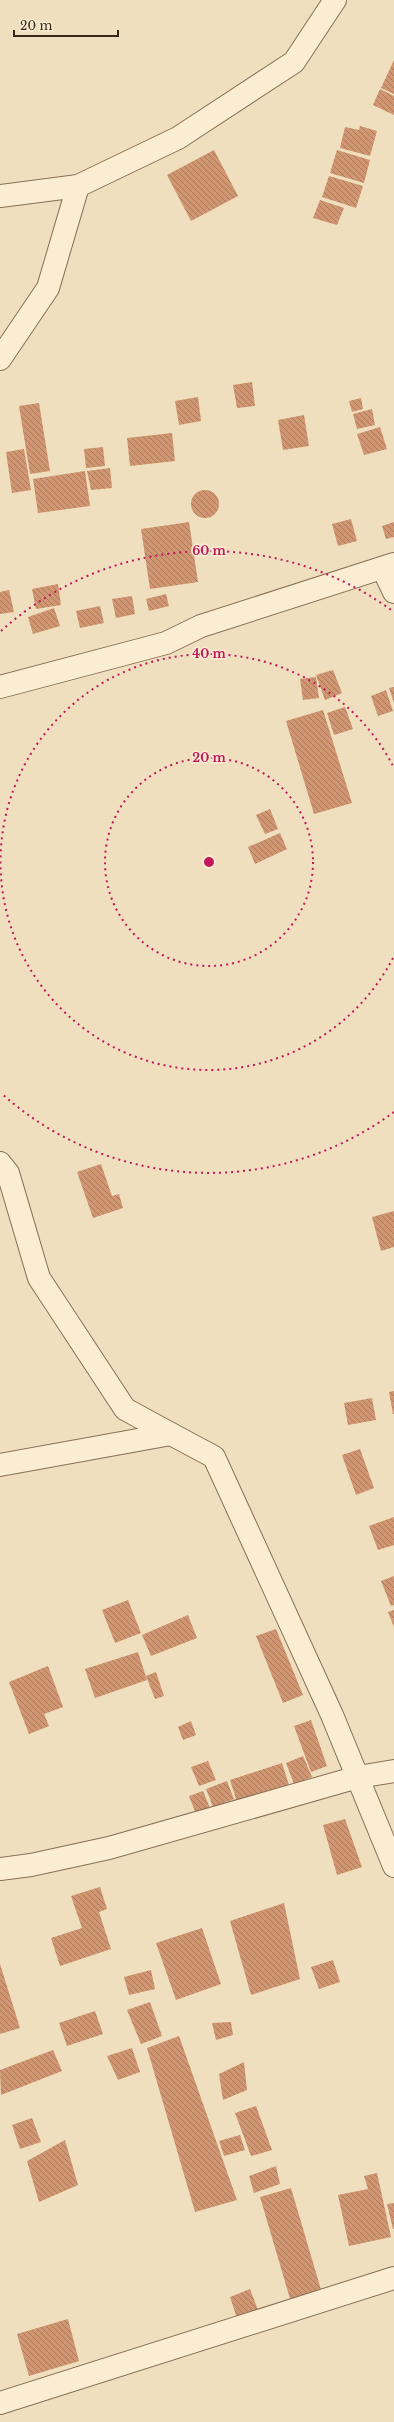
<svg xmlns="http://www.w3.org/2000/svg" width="394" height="2422" font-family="'Libre Baskerville',serif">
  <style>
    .building { fill: url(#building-back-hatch) }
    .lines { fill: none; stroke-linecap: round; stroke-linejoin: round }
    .minor-casing { stroke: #896f56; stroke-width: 24 }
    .minor { stroke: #faedd1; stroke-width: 22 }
    .ring { fill: none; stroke: #c2185b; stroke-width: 2; stroke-dasharray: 2 4 }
    .centre { fill: #c2185b; stroke: #f7eace; stroke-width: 2 }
    .ring-label { font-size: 12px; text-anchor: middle; font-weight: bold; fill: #c2185b; stroke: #f7eace; stroke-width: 3.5; stroke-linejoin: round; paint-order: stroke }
  </style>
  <defs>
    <pattern id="building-back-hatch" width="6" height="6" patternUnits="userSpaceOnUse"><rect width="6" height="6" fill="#d09571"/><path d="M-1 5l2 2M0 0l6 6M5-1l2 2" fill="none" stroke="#aa7a5c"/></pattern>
  </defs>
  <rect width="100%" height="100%" fill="#f0dfbe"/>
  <!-- building -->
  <g class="building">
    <polygon points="394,60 394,94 381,88"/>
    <polygon points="380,89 394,96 394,115 373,105"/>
    <polygon points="360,126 377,131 370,156 340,148 345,127 359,130"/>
    <polygon points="214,150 238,196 191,221 167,175"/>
    <polygon points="337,150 370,160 364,183 330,173"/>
    <polygon points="329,176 363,186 356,208 322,197"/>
    <polygon points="320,200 344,208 337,225 313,218"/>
    <polygon points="252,382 255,406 237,408 233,385"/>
    <polygon points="198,397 201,421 179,425 175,401"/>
    <polygon points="361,398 363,409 352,412 349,401"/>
    <polygon points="39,403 50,471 30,474 19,406"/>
    <polygon points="372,409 375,425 357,429 353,414"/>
    <polygon points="304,415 309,446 283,450 278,420"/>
    <polygon points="380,427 387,449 364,455 357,434"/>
    <polygon points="172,433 175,461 130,466 127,438"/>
    <polygon points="103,447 105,466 86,468 84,449"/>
    <polygon points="24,449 31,490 12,493 6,452"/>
    <polygon points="110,468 112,488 91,490 87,471"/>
    <polygon points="85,471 90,506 38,513 33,479"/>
    <circle cx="205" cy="504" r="14"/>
    <polygon points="351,519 357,541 338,546 332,524"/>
    <polygon points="189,522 198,582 150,589 141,529"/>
    <polygon points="394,522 394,537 386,539 382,526"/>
    <polygon points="58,584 61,605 36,609 32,589"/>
    <polygon points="9,590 14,612 0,614 0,592"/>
    <polygon points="166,594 169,606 149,611 146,599"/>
    <polygon points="132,596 135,614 116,618 112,599"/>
    <polygon points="100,606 104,623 80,628 76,611"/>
    <polygon points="54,608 60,626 33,634 28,617"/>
    <polygon points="333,670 342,693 325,700 316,675"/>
    <polygon points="316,677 319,698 303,700 300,679"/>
    <polygon points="394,687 394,703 389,688"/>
    <polygon points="386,690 393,711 378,716 371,696"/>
    <polygon points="345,707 353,729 334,735 327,713"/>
    <polygon points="323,710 352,803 314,814 286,721"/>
    <polygon points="270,809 278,829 265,834 256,815"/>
    <polygon points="280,833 287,849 255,864 248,847"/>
    <polygon points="101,1164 112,1196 119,1194 123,1208 93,1218 77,1172"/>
    <polygon points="394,1211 394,1247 381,1251 372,1217"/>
    <polygon points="394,1391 394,1414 393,1414 389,1392"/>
    <polygon points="372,1398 376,1420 348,1425 344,1403"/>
    <polygon points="360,1449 374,1488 356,1495 342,1455"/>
    <polygon points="394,1517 394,1545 378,1550 369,1526"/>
    <polygon points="394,1576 394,1605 391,1606 381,1581"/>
    <polygon points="128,1600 141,1633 115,1643 102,1610"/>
    <polygon points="394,1610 394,1627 388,1612"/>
    <polygon points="188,1615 197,1638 151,1656 142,1635"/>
    <polygon points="276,1629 303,1695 283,1703 256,1636"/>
    <polygon points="138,1652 147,1680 95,1698 85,1669"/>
    <polygon points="48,1666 63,1707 44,1714 49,1726 29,1734 9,1682"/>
    <polygon points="156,1672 164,1696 155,1699 146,1676"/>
    <polygon points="311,1720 327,1766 311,1772 294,1726"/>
    <polygon points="191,1721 196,1735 183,1740 178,1727"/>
    <polygon points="303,1756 312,1777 294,1784 286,1763"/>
    <polygon points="208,1761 216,1780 199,1786 191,1767"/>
    <polygon points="282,1763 289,1785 237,1802 230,1780"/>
    <polygon points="227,1781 234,1799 213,1807 206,1789"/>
    <polygon points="203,1791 210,1808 196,1814 189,1796"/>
    <polygon points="345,1819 362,1867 337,1875 323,1825"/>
    <polygon points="100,1887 107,1909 99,1912 111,1949 60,1966 51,1938 82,1928 71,1896"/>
    <polygon points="284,1903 300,1979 251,1995 230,1921"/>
    <polygon points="202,1928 221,1984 176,2000 156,1943"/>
    <polygon points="333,1960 340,1982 319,1989 311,1967"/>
    <polygon points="0,1964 20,2028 0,2034"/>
    <polygon points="151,1970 155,1989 129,1995 124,1977"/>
    <polygon points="150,2002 162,2036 141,2044 127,2010"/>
    <polygon points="95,2011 103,2034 67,2046 59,2023"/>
    <polygon points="231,2022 233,2035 216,2040 212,2023"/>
    <polygon points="179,2036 237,2200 195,2212 147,2048"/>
    <polygon points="132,2048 140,2072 118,2080 107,2056"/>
    <polygon points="53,2050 62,2071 1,2095 0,2070"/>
    <polygon points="244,2062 247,2090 223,2100 219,2074"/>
    <polygon points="256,2106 272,2150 251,2156 235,2113"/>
    <polygon points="32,2118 41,2142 20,2149 12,2125"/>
    <polygon points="240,2135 245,2150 224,2156 219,2141"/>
    <polygon points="65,2140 78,2185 39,2202 27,2161"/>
    <polygon points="276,2166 280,2184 254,2193 249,2176"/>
    <polygon points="377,2173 391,2237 349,2246 338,2195 368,2189 364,2176"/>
    <polygon points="291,2188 322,2293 291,2302 260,2197"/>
    <polygon points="394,2203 394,2229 393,2229 387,2204"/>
    <polygon points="250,2289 258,2310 237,2318 230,2297"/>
    <polygon points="68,2319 79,2361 29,2376 17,2334"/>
  </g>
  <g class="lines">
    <!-- minor casing -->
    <g class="minor-casing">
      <g id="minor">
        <polyline points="0,196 78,186 178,138 294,62 335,0"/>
        <polyline points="0,359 48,288 78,186"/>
        <polyline points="383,569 394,592"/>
        <polyline points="0,687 166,643 201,626 394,564"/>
        <polyline points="0,1163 8,1173 39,1278 125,1409 171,1434 0,1465"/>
        <polyline points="171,1434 214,1457 332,1715 394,1866"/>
        <polyline points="0,1869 31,1865 109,1848 358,1777 394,1771"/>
        <polyline points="0,2403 394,2278"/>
      </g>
    </g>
    <!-- minor -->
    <use href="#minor" class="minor"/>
  </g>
  <!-- distance rings -->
  <g class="ring">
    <circle cx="209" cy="862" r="104"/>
    <path d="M393 958A208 208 0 1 1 393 766"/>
    <path d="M394 1112A311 311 0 0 1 1 1093M1 631A311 311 0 0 1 394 612"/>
  </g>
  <circle cx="209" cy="862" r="6" class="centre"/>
  <g class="ring-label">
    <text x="209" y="555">60 m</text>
    <text x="209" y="658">40 m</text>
    <text x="209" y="762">20 m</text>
  </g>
  <!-- scale -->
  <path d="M14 30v6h104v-6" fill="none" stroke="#37281b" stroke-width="2"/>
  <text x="20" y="30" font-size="12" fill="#37281b" stroke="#f7eace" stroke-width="3" paint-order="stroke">20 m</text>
</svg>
